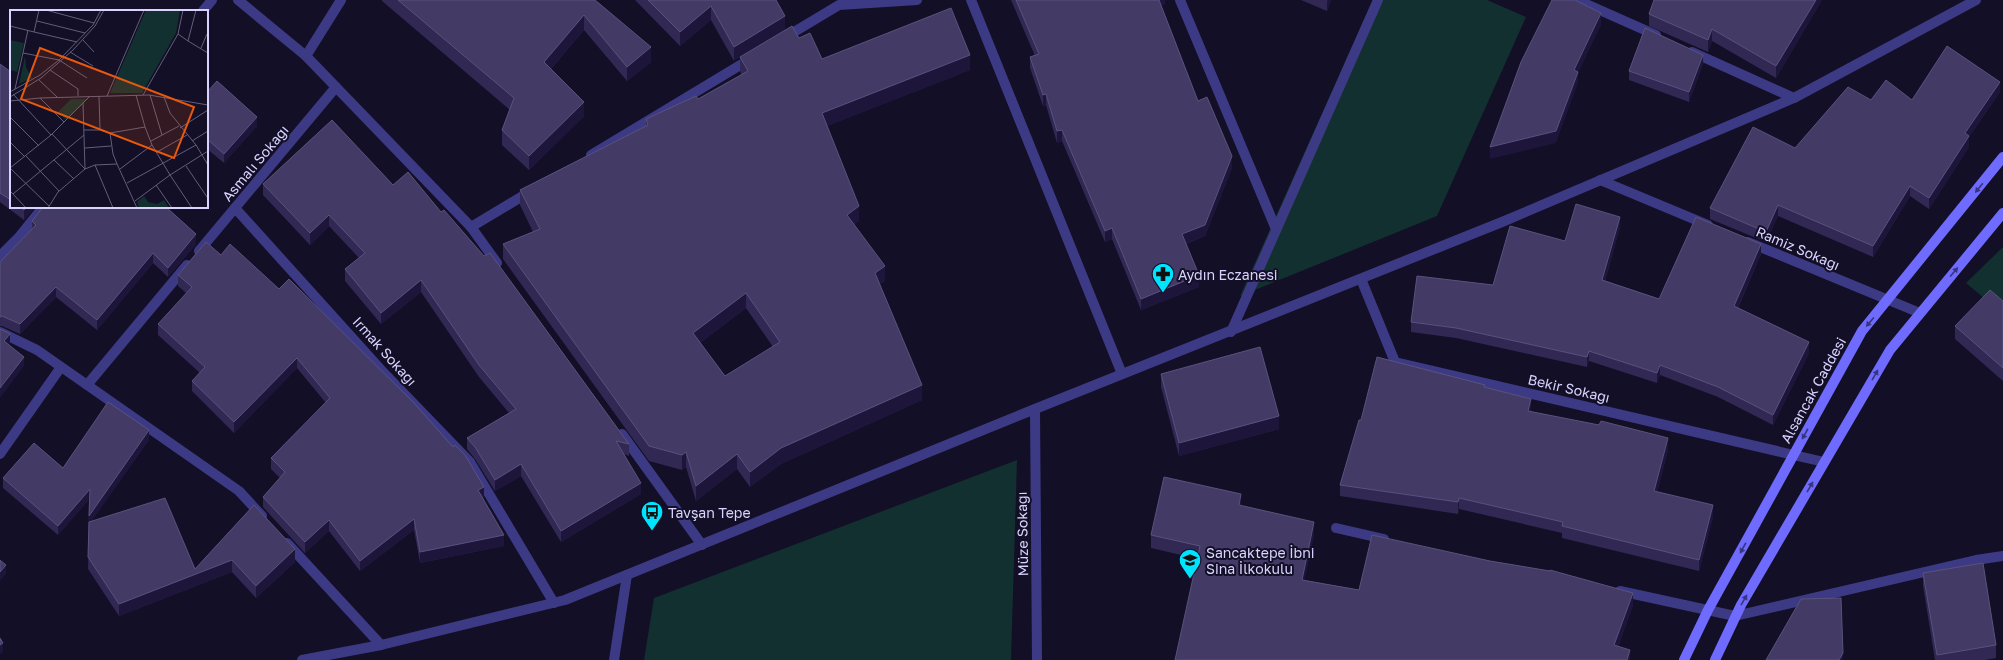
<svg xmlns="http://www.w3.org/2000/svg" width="2003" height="660" font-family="'Golos Text',sans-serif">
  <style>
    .green { fill: #12302f }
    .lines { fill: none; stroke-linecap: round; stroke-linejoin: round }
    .street { stroke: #3d3a85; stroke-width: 10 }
    .secondary { stroke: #6f6bff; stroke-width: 10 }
    .wall { fill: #312854; fill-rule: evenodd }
    .shaded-wall { fill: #1d163a }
    .building { fill: #433a66; stroke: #5a527e; fill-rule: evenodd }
    .oneway { fill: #38347d }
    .labels { text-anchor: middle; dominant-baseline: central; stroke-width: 4; stroke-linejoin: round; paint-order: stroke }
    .street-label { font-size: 14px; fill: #d9d4ff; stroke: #130f26 }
    .poi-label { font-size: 14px; fill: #d9d4ff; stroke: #130f26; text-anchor: start }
    .inset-road { fill: none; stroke: #625e7d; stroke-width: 1 }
    .view { fill: #e8590c; fill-opacity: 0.15; stroke: #e8590c; stroke-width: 2 }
    .inset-edge { fill: none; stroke: #d9d4ff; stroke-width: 2 }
  </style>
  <rect width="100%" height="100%" fill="#130f26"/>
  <!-- green -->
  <g class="green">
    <polygon points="1373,0 1487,0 1526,17 1437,216 1240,296"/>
    <polygon points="2003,247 2003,314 1966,283"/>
    <polygon points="1017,460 1011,660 644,660 654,598"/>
  </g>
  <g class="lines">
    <!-- street -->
    <g class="street">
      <polyline points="238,0 306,56"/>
      <polyline points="341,0 306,56 471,227"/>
      <polyline points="971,0 1122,374"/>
      <polyline points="1180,0 1276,229"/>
      <polyline points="1577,0 1656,35"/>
      <polyline points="203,11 212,0"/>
      <polyline points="784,38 839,5 917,0"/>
      <polyline points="1692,52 1794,98"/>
      <polyline points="591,155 752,58"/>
      <polyline points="1600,180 1708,225"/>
      <polyline points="235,208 384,373 470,462 554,603"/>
      <polyline points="1748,242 1920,313"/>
      <polyline points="199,251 336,87"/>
      <polyline points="0,256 19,237 43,207"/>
      <polyline points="497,263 471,227 531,191"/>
      <polyline points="1361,279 1395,362 1824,462"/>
      <polyline points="0,332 37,350 239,491 262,516"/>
      <polyline points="1231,332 1378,0"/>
      <polyline points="87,385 187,265"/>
      <polyline points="1035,409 1037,660"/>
      <polyline points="622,434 702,545"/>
      <polyline points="0,454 61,367"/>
      <polyline points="1336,528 1384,539"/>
      <polyline points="287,543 381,645"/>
      <polyline points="1620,591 1735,616 1976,560 2003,556"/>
      <polyline points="302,660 381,645 565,600 1035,409 1502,222 1794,98 1976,0"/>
      <polyline points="614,660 627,575"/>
    </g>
    <!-- secondary -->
    <g class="secondary">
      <polyline points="1684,660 1708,610 1862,331 2003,157"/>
      <polyline points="1715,660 1741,605 1890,350 2003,213"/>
    </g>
  </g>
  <!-- wall -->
  <g class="wall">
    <polygon points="382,0 595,0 651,62 627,81 584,30 551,69 584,116 529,170 502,145 502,130 510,110 382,1"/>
    <polygon points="635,0 776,0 734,61 711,20 680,46"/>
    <polygon points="1011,0 1165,0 1165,4 1161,5 1198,101 1232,168 1205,236 1186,244 1199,287 1141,310 1112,239 1105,242 1062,141 1057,143 1046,105 1043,106 1030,68 1030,57 1035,56"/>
    <polygon points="1301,0 1331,0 1327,11"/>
    <polygon points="1822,0 1776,78 1712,41 1708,52 1649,26 1649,14"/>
    <path d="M799,38L822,59L970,70L827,126L859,221L854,224L885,281L880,284L922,400L781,464L750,487L737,469L696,501L686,467L682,470L649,461L503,259V244L533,232L520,205V190L646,126V119L698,99L742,75L740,72V57ZM746,308L773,347L725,376L700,343Z"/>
    <polygon points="0,64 11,72 11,207 35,207 24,220 0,202"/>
    <polygon points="1703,64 1689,102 1629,80 1629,71"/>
    <polygon points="207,92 257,126 224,163 207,149"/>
    <polygon points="2000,92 1969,137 1969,147 1929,209 1910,196 1873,257 1778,216 1766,242 1710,219 1710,208 1871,100 1912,100"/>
    <polygon points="332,120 629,444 629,456 624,454 641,494 561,542 521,476 495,491 475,459 467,449 467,438 509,413 479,377 421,292 381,324 345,281 345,269 359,258 329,226 310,245 263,195 263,184"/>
    <polygon points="32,221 196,244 168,277 153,263 97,330 56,297 20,334 2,326 0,326 0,262 32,229"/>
    <polygon points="1620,227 1605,281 1659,299 1761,254 1738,308 1809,353 1773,425 1718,397 1660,375 1657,383 1589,361 1587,367 1456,338 1411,332 1411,322 1493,285 1565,241"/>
    <polygon points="206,242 484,498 483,498 504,546 420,563 414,530 360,571 329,531 305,553 263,507 263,497 280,478 271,469 271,458 326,403 297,368 234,433 192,391 192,381 200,373 158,335 158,324 186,293 178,286 178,275"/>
    <polygon points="2003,301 2003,381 1955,339 1955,326"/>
    <polygon points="1161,374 1279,429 1179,456 1161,387"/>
    <polygon points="1485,387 1531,411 1531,412 1668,450 1657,492 1713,517 1699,571 1562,538 1562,533 1459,509 1458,514 1340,496 1340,485 1361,420"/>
    <polygon points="149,440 91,521 195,569 254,505 295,562 256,598 232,572 119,616 88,569 89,499 58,535 3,488 3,478 63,468"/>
    <polygon points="1241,506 1314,535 1304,580 1359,590 1633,605 1618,647 1630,660 1151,548 1151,535"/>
    <polygon points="1923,573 1996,645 1996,658 1985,660 1935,660 1923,586"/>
  </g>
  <!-- shaded-wall -->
  <g class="shaded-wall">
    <polygon points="1158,0 1165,0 1165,4 1158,7"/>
    <polygon points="1328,0 1331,0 1327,11 1327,1"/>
    <polygon points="1816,0 1822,0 1776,78 1776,66"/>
    <polygon points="711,6 711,20 680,46 680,32"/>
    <polygon points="1601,13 1601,25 1574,82 1574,70"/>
    <polygon points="584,15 584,30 544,77 544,62"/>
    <polygon points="785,16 785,30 734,61 734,47"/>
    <polygon points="1712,29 1712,41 1708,52 1708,40"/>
    <polygon points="651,47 651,62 627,81 627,67"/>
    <polygon points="970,55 970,70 822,128 822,113"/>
    <polygon points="1703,55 1703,64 1689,102 1689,92"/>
    <polygon points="1578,72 1578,83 1556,143 1490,159 1490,147"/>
    <polygon points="2000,82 2000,92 1969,137 1969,147 1929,209 1929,198 1965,133"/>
    <polygon points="1046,94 1046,105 1043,106 1043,95"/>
    <polygon points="584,102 584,116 529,170 529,156"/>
    <polygon points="257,117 257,126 224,163 224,154"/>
    <polygon points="1062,130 1062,141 1057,143 1057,131"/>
    <polygon points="1232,156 1232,168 1205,236 1182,245 1182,234"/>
    <polygon points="1910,186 1910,196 1873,257 1873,246"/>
    <polygon points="1778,205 1778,216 1766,242 1766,232"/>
    <polygon points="859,206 859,221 847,230 847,215"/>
    <polygon points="27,207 35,207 24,220 24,210"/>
    <polygon points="329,215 329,226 310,245 310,233"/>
    <polygon points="1620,217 1620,227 1602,290 1602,280"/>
    <polygon points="1112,228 1112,239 1105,242 1105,231"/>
    <polygon points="196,234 196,244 168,277 168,268"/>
    <polygon points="1761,244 1761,254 1734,316 1734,306"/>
    <polygon points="153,253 153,263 97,330 97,320"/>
    <polygon points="885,266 885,281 875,288 875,273"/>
    <polygon points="1199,275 1199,287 1141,310 1141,299"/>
    <polygon points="421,280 421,292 381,324 381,313"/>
    <polygon points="56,287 56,297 20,334 20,324"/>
    <polygon points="746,293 746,308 693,348 693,333"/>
    <polygon points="10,334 10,344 4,351 4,341"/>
    <polygon points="1809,342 1809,353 1773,425 1773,415"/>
    <polygon points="1589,351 1589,361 1587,367 1587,357"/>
    <polygon points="24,357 24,366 0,398 0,388"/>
    <polygon points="297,358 297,368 234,433 234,422"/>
    <polygon points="1660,365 1660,375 1657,383 1657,373"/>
    <polygon points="922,385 922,400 781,464 750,487 750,472 781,448"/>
    <polygon points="1531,399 1531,411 1528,423 1528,411"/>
    <polygon points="1279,416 1279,429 1179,456 1179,443"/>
    <polygon points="149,430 149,440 89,525 89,516"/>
    <polygon points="1668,438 1668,450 1654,503 1654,491"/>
    <polygon points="686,452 686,467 682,470 682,455"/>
    <polygon points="737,454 737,469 696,501 696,486"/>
    <polygon points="521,464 521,476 495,491 495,480"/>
    <polygon points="641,483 641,494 561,542 561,531"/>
    <polygon points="484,487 484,498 478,501 478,490"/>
    <polygon points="90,489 90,499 58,535 58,526"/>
    <polygon points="1241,494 1241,506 1239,505"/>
    <polygon points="1459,498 1459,509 1458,514 1458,502"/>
    <polygon points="1713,505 1713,517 1699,571 1699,560"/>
    <polygon points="414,519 414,530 360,571 360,561"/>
    <polygon points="329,520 329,531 305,553 305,542"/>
    <polygon points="1314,522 1314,535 1302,592 1302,580"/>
    <polygon points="504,535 504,546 420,563 420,552"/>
    <polygon points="295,549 295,562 256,598 256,586"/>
    <polygon points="232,560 232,572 119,616 119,604"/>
    <polygon points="6,565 6,574 0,581 0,572"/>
    <polygon points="1633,593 1633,605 1614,658 1614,645"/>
    <polygon points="3,643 3,653 0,654 0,645"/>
    <polygon points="1630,650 1630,660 1627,660"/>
    <polygon points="1843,653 1843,660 1839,660"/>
  </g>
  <!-- building -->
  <g class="building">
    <polygon points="398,0 595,0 651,47 627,67 584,15 544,62 584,102 529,156 502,130 514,98"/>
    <polygon points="648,0 776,0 785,16 734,47 711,6 680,32"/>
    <polygon points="1016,0 1159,0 1198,101 1207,97 1232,156 1205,225 1182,234 1199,275 1141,299 1112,228 1105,231 1062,130 1057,131 1046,94 1043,95 1030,57 1039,54"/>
    <polygon points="1552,0 1575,0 1601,13 1574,70 1578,72 1556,131 1490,147 1521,62"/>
    <polygon points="1654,0 1816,0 1776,66 1712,29 1708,40 1649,14"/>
    <path d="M951,8L970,55L822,113L859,206L847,215L885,266L875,273L922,385L781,448L750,472L737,454L696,486L686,452L682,455L649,446L503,244L540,229L520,190L648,125L646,119L696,96L698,99L748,71L740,57L792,26L799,38L810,33L822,59ZM746,293L780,342L725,376L693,333Z"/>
    <polygon points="1645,28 1703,55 1689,92 1629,71"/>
    <polygon points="1947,46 2000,82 1965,133 1969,136 1929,198 1910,186 1873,246 1778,205 1766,232 1710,208 1753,127 1795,148 1848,87 1871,100 1886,80 1912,100"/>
    <polygon points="0,64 11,72 11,200 0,193"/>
    <polygon points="217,81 257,117 224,154 207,139 207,92"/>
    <polygon points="332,120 393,185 408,172 441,212 444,210 484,256 490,253 629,444 616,441 641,483 561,531 521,464 495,480 475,447 467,438 516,409 479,365 421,280 381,313 345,269 365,253 329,215 310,233 263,184"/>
    <polygon points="1576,204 1620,217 1602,280 1659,299 1696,217 1761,244 1734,306 1809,342 1773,415 1718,387 1660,365 1657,373 1589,351 1587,357 1456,328 1411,322 1417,276 1493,285 1510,226 1565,241"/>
    <polygon points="20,207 27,207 24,210"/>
    <polygon points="43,207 166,207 196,234 168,268 153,253 97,320 56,287 20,324 2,316 0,317 0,262 36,225 32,221"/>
    <polygon points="206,242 221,255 230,244 279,289 289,279 414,403 453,447 455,445 465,455 484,487 478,490 504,535 420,552 414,519 360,561 329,520 305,542 263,497 285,472 271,458 330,398 297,358 234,422 192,381 205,367 158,324 192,287 178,275"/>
    <polygon points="1990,290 2003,301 2003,368 1955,326"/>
    <polygon points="0,329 10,334 4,341 24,357 0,388"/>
    <polygon points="1260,347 1279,416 1179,443 1161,374"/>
    <polygon points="1377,357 1485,385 1484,387 1531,399 1528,411 1599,425 1601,421 1668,438 1654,491 1713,505 1699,560 1562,526 1563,522 1459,498 1458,502 1340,485 1359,420 1361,420"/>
    <polygon points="108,402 149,430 89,516 90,489 58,526 3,478 34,443 63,468"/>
    <polygon points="1164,477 1241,494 1239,505 1314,522 1302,580 1359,590 1372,535 1490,561 1550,571 1550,570 1633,593 1614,645 1630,650 1627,660 1175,660 1200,546 1151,535"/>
    <polygon points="165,498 195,569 254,505 295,549 256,586 232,560 119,604 88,557 89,522"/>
    <polygon points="0,560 6,565 0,572"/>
    <polygon points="1983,563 1996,645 1937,655 1923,573"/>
    <polygon points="1841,598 1843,653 1839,660 1766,660 1801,599"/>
    <polygon points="0,638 3,643 0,645"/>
  </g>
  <!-- one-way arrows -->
  <defs><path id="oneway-solid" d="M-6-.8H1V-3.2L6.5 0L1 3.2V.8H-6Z"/></defs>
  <g class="oneway">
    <use href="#oneway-solid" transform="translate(1979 188) rotate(129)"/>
    <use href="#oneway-solid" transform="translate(1954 272) rotate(-50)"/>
    <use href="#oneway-solid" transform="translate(1870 322) rotate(130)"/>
    <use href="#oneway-solid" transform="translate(1875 375) rotate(-60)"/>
    <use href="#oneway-solid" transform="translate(1805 434) rotate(119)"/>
    <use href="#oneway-solid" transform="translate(1810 487) rotate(-60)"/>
    <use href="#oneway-solid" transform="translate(1743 548) rotate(119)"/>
    <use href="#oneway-solid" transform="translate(1744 600) rotate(-60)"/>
  </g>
  <!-- icons -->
  <defs>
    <g id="pharmacy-pin" transform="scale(1.15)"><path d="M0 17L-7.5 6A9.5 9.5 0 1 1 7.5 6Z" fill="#00e5ff" stroke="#130f26"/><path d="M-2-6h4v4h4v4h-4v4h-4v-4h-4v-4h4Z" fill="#111"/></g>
    <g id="bus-pin" transform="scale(1.15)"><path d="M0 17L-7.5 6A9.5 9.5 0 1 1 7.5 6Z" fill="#00e5ff" stroke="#130f26"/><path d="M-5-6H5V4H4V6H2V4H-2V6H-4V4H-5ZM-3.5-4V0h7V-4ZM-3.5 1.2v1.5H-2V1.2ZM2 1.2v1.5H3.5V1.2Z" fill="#111"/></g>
    <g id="school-pin" transform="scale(1.15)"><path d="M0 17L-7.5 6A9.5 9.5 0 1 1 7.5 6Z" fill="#00e5ff" stroke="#130f26"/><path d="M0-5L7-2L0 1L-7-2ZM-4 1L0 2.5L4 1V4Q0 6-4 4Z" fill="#111"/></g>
  </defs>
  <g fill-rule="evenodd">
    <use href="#pharmacy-pin" x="1163" y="274"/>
    <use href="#bus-pin" x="652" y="512"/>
    <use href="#school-pin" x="1190" y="560"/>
  </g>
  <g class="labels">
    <!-- street labels -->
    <g class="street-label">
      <text transform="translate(255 163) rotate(-50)">Asmalı Sokağı</text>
      <text transform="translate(1798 248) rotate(23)">Ramiz Sokağı</text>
      <text transform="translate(385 351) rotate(48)">Irmak Sokağı</text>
      <text transform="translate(1569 388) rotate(13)">Bekir Sokağı</text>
      <text transform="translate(1813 390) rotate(-61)">Alsancak Caddesi</text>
      <text transform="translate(1022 534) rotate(-91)">Müze Sokağı</text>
    </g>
    <!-- poi labels -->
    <g class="poi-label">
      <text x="1178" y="274">Aydın Eczanesi</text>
      <text x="668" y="512">Tavşan Tepe</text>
      <text x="1206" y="552">Sancaktepe İbni<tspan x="1206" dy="16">Sina İlkokulu</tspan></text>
    </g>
  </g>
  <!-- overview -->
  <g transform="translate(10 10)">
    <rect width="198" height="198" fill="#130f26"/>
    <path d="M136,0H170L166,23L132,83H100ZM0,30L14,33L7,62L0,60ZM15,46L16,57L22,68L9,74ZM61,89H78L56,110L48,102ZM134,186L138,192L147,194L154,190L159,198H129L127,192Z" fill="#12302f"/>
    <path class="inset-road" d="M29,0L24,22L67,32M36,0L84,13M186,0L178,31L198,43M27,11L75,23M0,16L24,22M168,24L173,0M73,30L84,42M191,38L197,24M60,42L83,56M13,43L49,50L77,68M40,60L68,79V86M28,69L47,87M5,79L18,20M0,82L30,65L49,50L83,15L91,0M3,84L41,125M133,85L168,24L178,31M140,85L152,125M97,86L134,0M0,87L31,68L63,40L85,16L94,0M154,87L160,103L186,135M30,88L54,112M0,91L30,88L139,85L198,95M0,107L29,136M170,118L198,100M74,120H90L89,86M90,120L100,123L135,117L126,85M100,123L103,144L107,154M42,124L75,159L73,93M141,131L169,116M182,131L198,121M0,132L15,147M75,138L101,136M147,142L177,125M16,146L49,181M44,150L64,169M85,155L103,198M176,156L197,187M0,158L41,125L80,86M0,158L39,196M110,159L142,135L135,117M117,173L186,135L198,155M146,175L162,198M0,181L3,184L74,125M3,184L16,198M125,191L160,165L142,135M38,198L48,182L75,159L85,155L107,154L127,198M182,198L160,165L198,141"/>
    <path class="view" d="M30,38L184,97L164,148L11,89Z"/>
    <rect width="198" height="198" class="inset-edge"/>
  </g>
</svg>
